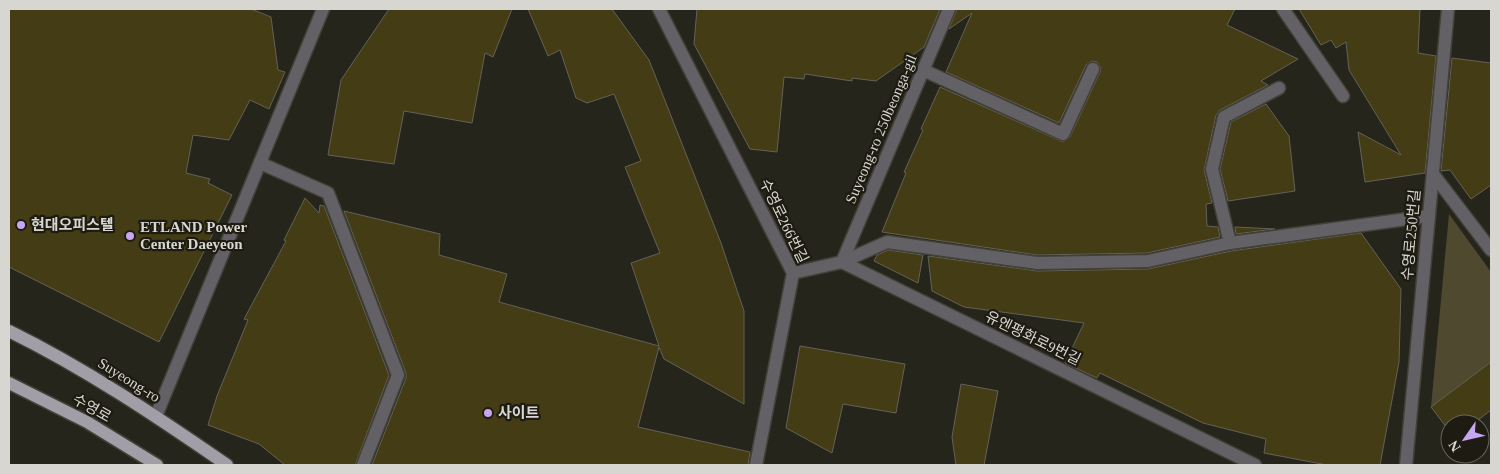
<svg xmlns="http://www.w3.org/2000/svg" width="1500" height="474" font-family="'Times New Roman','Noto Sans KR',serif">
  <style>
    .green { fill: #4f4a2f }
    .building { fill: #443c14; stroke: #636257 }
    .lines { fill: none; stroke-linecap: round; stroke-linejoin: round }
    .minor-casing { stroke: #424138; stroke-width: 15 }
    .major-casing { stroke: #424138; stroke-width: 15 }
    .minor { stroke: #636166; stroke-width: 12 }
    .major { stroke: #a29ea7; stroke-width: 12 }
    .poi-dot { fill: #c6a6f0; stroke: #1d1b12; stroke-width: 2 }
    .labels { text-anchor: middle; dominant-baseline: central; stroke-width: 4.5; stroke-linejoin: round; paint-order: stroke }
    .street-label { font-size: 15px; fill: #d7d6d0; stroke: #1d1b12 }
    .poi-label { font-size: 15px; font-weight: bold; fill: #d7d6d0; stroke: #1d1b12; text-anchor: start }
  </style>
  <rect width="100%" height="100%" fill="#26251b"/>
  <!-- green -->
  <polygon class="green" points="1449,214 1491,272 1491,362 1431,407"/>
  <!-- building -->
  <g class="building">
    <polygon points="9,9 251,9 271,17 278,70 285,72 269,109 250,100 229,140 193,135 186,173 210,179 208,183 232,195 159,342 9,267"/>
    <polygon points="389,9 512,9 493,57 485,53 472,123 404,111 394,164 328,155 341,80"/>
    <polygon points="528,9 612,9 649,60 721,243 744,311 744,404 664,359 659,347 638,427 750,452 748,465 372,465 406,378 406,373 344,211 440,234 439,255 507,274 499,302 659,346 631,263 660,253 625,167 641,161 614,94 587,103 576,98 560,50 548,56"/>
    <polygon points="697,9 940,9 924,47 876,81 852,78 852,81 805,74 804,79 784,77 777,152 750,149 694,44"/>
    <polygon points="957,9 1235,9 1227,25 1298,59 1261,81 1268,85 1220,110 1216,115 1204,170 1212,203 1206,204 1207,226 1218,227 1220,237 1147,253 1037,255 882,232 906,173 904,172 923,130 921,129 940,87 1063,142 1070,137 1100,72 1101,68 1097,62 1092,61 1086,65 1059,123 946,72 972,13 949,29"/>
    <polygon points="1299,9 1420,9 1418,53 1436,56 1425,173 1365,182 1358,132 1401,155 1349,70 1346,42 1336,48 1331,40 1321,45"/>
    <polygon points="1452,58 1491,63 1491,185 1471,199 1450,170 1441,171"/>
    <polygon points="1266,104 1289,136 1295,191 1228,201 1220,169 1231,122"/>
    <polygon points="305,198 319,213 320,205 324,206 389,375 355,465 285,465 259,444 208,425 217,396 248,320 244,319 286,241 284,240"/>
    <polygon points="1235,227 1275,229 1236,234"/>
    <polygon points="1361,233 1401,289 1399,362 1380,465 1327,465 1264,453 1266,439 1203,423 1100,373 1097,378 1065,363 1084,323 964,307 932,291 928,256 1037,271 1148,269 1231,251"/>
    <polygon points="888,250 923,255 918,283 874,261 877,255"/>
    <polygon points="800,346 905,364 896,413 843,404 832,453 786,428"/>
    <polygon points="1491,362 1491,410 1473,424 1450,424 1450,432 1431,407"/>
    <polygon points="961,384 998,391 984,465 956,465 952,437"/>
  </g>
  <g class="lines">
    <!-- minor casing -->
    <g class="minor-casing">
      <g id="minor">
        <polyline points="659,9 793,273 756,465"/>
        <polyline points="1283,9 1343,96"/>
        <polyline points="923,70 1063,134 1093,69"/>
        <polyline points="260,163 328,193 398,375 363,465"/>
        <polyline points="1433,174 1491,250"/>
        <polyline points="1230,243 1212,169 1224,117 1279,88"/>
        <polyline points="842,262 887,242 1037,263 1148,261 1230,243 1429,216"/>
        <polyline points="842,262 949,9"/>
        <polyline points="793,273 842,262 1255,465"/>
        <polyline points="156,416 323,9"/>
        <polyline points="1406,465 1448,9"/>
      </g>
    </g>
    <!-- major casing -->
    <g class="major-casing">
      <g id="major">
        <path d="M9,331C86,369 156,416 227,465"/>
        <polyline points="9,383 87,422 157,465"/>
      </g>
    </g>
    <!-- minor -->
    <use href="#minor" class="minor"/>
    <!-- major -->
    <use href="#major" class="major"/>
  </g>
  <!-- markers -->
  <g class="poi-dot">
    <circle cx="21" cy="225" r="5"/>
    <circle cx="130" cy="236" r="5"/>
    <circle cx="488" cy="413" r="5"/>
  </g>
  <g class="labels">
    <!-- street labels -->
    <g class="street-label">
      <text transform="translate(881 129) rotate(-67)">Suyeong-ro 250beonga-gil</text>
      <text transform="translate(784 221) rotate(64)">수영로266번길</text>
      <text transform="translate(1411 235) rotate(-85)">수영로250번길</text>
      <text transform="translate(1033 338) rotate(26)">유엔평화로9번길</text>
      <text transform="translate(129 380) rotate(32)">Suyeong-ro</text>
      <text transform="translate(92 408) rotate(29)">수영로</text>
    </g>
    <!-- poi labels -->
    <g class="poi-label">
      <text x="31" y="225">현대오피스텔</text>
      <text x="140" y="227">ETLAND Power<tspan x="140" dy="17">Center Daeyeon</tspan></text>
      <text x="498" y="413">사이트</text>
    </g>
  </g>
  <!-- border -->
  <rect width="1500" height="474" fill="none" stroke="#d7d6d0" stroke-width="20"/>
  <!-- north arrow -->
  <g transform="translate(1465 439) rotate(236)"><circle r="24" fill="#1d1b12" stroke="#67665e"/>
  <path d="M0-4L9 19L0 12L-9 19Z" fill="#c6a6f0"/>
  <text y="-8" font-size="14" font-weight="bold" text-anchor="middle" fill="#d7d6d0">N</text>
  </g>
</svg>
